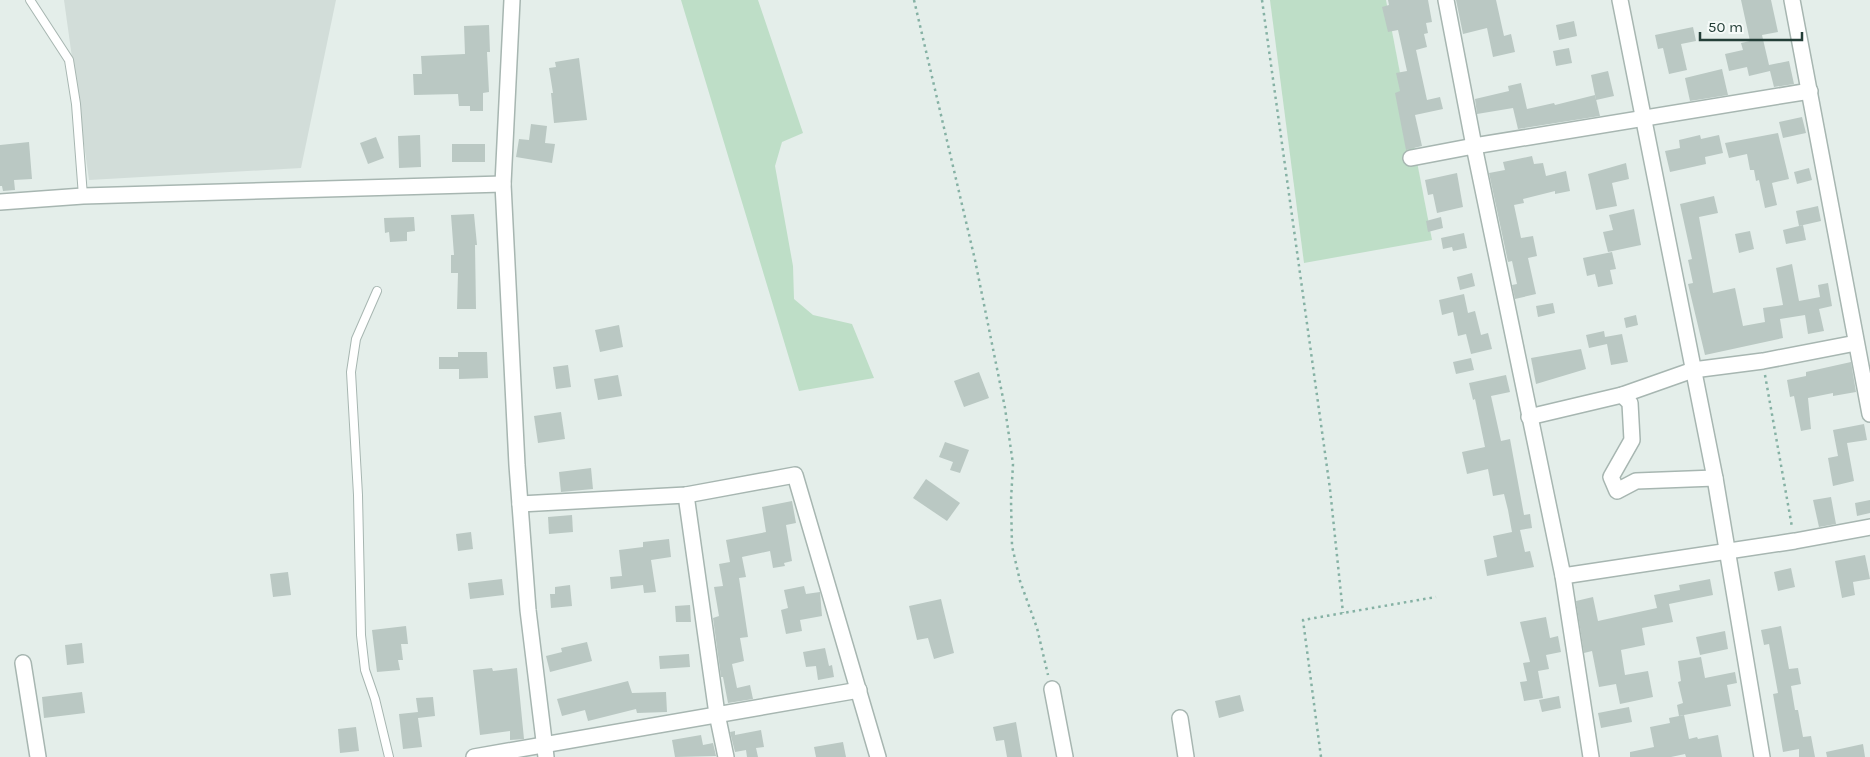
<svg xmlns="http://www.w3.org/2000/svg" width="1870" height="757" font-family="Karla,sans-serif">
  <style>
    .built { fill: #d2ddd9 }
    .green { fill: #bedec7 }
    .building { fill: #bac8c3 }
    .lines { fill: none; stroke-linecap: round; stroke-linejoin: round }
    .lane-casing { stroke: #a7b6b1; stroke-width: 10 }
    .street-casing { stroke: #a7b6b1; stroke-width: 18 }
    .path { stroke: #85b1a4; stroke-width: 2.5; stroke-dasharray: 2.5 4; stroke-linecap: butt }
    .lane { stroke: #fff; stroke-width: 8 }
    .street { stroke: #fff; stroke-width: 15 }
  </style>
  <rect width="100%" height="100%" fill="#e4eeea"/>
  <!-- built -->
  <polygon class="built" points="64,0 336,0 301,168 89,180"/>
  <!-- green -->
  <g class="green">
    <polygon points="681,0 758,0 803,133 782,142 775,166 793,266 794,299 813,315 852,324 874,378 799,391"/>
    <polygon points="1270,0 1386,0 1432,240 1304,263"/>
  </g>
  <!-- building -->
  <g class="building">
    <polygon points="1388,0 1428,0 1432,22 1426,23 1428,33 1424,34 1427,47 1416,50 1427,100 1440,97 1443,109 1415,115 1422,146 1406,150 1395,93 1400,91 1396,73 1407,71 1398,30 1388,32 1382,7 1389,5"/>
    <polygon points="1456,0 1496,0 1504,36 1511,34 1515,52 1493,57 1487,28 1463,34"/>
    <polygon points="1741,0 1771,0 1778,32 1762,35 1769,65 1789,61 1794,84 1774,87 1770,71 1749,76 1747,67 1729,71 1725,54 1743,50 1741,43 1750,41"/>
    <polygon points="1574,21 1577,36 1559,40 1556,25"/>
    <polygon points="489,25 490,52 487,52 489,92 483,93 483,111 470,111 470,106 459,106 458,94 414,95 413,74 422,74 421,56 465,54 464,26"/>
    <polygon points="1693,27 1696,41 1681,44 1687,70 1669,74 1663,48 1658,49 1655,35"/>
    <polygon points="1569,48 1572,63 1556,66 1553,51"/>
    <polygon points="579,58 587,120 554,123 551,93 553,93 549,68 556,67 555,62"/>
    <polygon points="1722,69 1728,95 1690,101 1685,78"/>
    <polygon points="1608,71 1614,96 1596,100 1591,75"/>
    <polygon points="1521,83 1527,109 1554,103 1555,105 1595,95 1600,116 1518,129 1513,108 1477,114 1475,99 1509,91 1508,86"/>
    <polygon points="1802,117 1806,133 1783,138 1779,122"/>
    <polygon points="531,124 547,126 545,143 555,144 552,163 516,157 519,139 529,140"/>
    <polygon points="1778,133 1789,179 1772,183 1777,205 1765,208 1759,180 1756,181 1754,170 1750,170 1747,154 1729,158 1725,143"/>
    <polygon points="420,135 421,167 399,168 398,136"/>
    <polygon points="1700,135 1701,139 1719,135 1723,153 1705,157 1706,164 1670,172 1665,151 1680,148 1679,140"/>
    <polygon points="376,137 384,158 368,164 360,143"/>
    <polygon points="29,142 32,179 14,180 15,190 3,191 2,186 0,186 0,145"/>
    <rect x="452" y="144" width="33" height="18"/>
    <polygon points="1532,156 1534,164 1543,163 1546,176 1566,171 1570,191 1555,194 1555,191 1523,199 1524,203 1514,205 1521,238 1533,236 1537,256 1528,258 1536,294 1515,299 1512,285 1517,284 1512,261 1508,262 1489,173 1505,170 1503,162"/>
    <polygon points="1626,163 1629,179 1612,183 1617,206 1596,210 1588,174"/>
    <polygon points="1809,168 1812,180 1797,184 1794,172"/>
    <polygon points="1457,173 1463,207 1437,213 1433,194 1428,195 1425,180"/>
    <polygon points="1714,196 1718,213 1699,217 1713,293 1735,288 1743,326 1765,322 1763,308 1783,305 1776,268 1792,264 1799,301 1820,297 1818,285 1828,283 1832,306 1819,309 1824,331 1808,334 1805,315 1780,319 1783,338 1705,355 1688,284 1693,283 1688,260 1692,259 1680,204"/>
    <polygon points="1818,206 1821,221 1799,226 1796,211"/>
    <polygon points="1634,209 1641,245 1608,252 1603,232 1613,230 1609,215"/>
    <polygon points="474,214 477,245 475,245 476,309 457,309 458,273 451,273 451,255 454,255 451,215"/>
    <polygon points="414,217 415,231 407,232 407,241 390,242 389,232 385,233 384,218"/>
    <polygon points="1441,217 1443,228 1428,232 1426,221"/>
    <polygon points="1803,225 1806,240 1786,244 1783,230"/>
    <polygon points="1750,231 1754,249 1739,253 1735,234"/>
    <polygon points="1464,233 1467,248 1453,251 1452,247 1443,249 1441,238"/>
    <polygon points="1612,252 1616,269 1610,270 1613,284 1598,287 1595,274 1587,276 1583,258"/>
    <polygon points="1472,273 1475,286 1460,290 1457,277"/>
    <polygon points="1464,294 1468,313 1475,311 1481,335 1488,333 1492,349 1471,354 1466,334 1458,336 1453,312 1442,315 1439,300"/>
    <polygon points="1553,303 1555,313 1538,317 1536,306"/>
    <polygon points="1636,315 1638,325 1626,328 1624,318"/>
    <polygon points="619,325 623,347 600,352 595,330"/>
    <polygon points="1604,331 1605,337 1622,334 1628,362 1611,365 1607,344 1589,348 1586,335"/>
    <polygon points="1581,349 1586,369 1536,384 1531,358"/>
    <polygon points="458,352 487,352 488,378 459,379 459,369 439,369 439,357 458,357"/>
    <polygon points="1471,358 1474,370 1456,374 1453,362"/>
    <polygon points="1851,362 1856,392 1833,396 1833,393 1808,398 1811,429 1801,431 1794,396 1790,397 1787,380 1806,376 1806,372"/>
    <polygon points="568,365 571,387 556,389 553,367"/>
    <polygon points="979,372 989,398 964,407 954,381"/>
    <polygon points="618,375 622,396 598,400 594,379"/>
    <polygon points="1506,375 1510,392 1491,396 1501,441 1510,439 1524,515 1530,514 1532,528 1520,530 1525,552 1530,551 1534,567 1487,576 1484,560 1497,557 1493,536 1512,532 1508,510 1504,494 1493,496 1488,469 1467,474 1462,452 1485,447 1475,399 1473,400 1469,383"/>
    <polygon points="561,412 565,439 538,443 534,416"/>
    <polygon points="1864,424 1867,440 1847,443 1854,481 1833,486 1828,458 1838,456 1833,430"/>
    <polygon points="945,442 969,450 960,473 950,470 953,462 939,457"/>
    <polygon points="591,468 593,489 561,492 559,472"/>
    <polygon points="926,479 960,503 947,521 913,498"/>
    <polygon points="1831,497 1836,524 1819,527 1813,500"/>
    <polygon points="1870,500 1870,513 1857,516 1855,503"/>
    <polygon points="792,501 796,523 786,525 792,561 784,563 785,566 773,568 770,551 742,557 746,577 739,578 748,637 740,638 744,661 732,664 737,688 750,685 753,699 728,703 723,677 721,677 713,618 719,616 714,587 723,586 719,564 730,562 726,540 766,532 762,507"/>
    <polygon points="572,515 573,532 549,534 548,517"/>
    <polygon points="471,532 473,549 458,551 456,534"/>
    <polygon points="669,539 671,557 651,560 656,592 644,593 643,585 611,589 610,577 622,576 619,550 643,547 643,542"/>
    <polygon points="1865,555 1870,579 1853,582 1855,595 1842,598 1835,561"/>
    <polygon points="1791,568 1795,587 1778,591 1774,572"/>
    <polygon points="288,572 291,595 273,597 270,574"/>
    <polygon points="502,579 504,595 470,599 468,583"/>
    <polygon points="1710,579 1713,595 1669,604 1673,622 1642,628 1645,645 1621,650 1625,675 1648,671 1653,697 1620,704 1616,684 1599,687 1592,651 1584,653 1576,601 1593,597 1598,621 1657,608 1654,595 1680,590 1679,585"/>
    <polygon points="570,585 572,606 551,608 550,594 555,594 555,587"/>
    <polygon points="804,586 806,594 820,592 822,616 800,620 802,631 786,634 781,610 788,608 784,590"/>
    <polygon points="941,599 954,653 934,659 928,638 917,640 909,606"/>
    <polygon points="690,605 691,622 676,622 675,606"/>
    <polygon points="1546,617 1550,638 1558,636 1561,652 1546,655 1549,669 1538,671 1543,698 1524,701 1520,682 1527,681 1523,663 1530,662 1520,622"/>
    <polygon points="406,626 408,644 401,644 403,660 398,660 400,670 377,672 372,630"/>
    <polygon points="1781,626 1789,669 1798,668 1801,684 1791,686 1795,710 1798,710 1803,737 1811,736 1815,757 1799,757 1799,749 1783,752 1773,694 1778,693 1769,644 1764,645 1761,630"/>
    <polygon points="1725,631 1728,649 1700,655 1696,637"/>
    <polygon points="587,642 592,661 550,672 546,656 562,652 561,648"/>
    <polygon points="82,643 84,663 67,665 65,645"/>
    <polygon points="825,648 829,666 832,665 834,677 818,680 816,666 806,667 803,652"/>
    <polygon points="689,654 690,667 660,669 659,656"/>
    <polygon points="1701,657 1705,678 1735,672 1737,683 1727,685 1731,706 1679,716 1677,705 1683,703 1678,682 1681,681 1678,661"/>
    <polygon points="492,668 493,671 517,668 524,739 510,740 510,731 480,735 473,670"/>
    <polygon points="628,681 632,693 666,692 667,712 637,713 636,709 588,721 585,710 562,716 557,699"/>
    <polygon points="82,692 85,713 44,718 42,697"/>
    <polygon points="1240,695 1244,711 1219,718 1215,701"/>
    <polygon points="1559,696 1561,708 1542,712 1539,700"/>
    <polygon points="433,697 435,716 418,718 422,747 403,749 399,714 418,712 416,698"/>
    <polygon points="1629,707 1632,722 1601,728 1598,713"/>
    <polygon points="1684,715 1689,739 1697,737 1698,739 1718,735 1722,757 1686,757 1685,754 1671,757 1630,757 1630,752 1654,747 1650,727 1670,723 1669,718"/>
    <polygon points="1016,722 1022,757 1007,757 1004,740 996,741 993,727"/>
    <polygon points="356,727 359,751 340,753 338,729"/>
    <polygon points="761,730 764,747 756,748 758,757 747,757 746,750 735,752 730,732 735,731 735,735"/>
    <polygon points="701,735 703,745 713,743 716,756 675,757 672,740"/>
    <polygon points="843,742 846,757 816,757 814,747"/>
    <polygon points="1863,744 1865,757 1827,757 1826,752"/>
  </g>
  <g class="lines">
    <!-- lane casing -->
    <g class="lane-casing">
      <g id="lane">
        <polyline points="30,0 69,60 76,104 83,196"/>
        <polyline points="377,291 356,339 351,372 358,495 361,635 365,670 375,699 389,757"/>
      </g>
    </g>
    <!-- street casing -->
    <g class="street-casing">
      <g id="street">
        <polyline points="512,0 503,184 517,465 528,610 546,757"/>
        <polyline points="1446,0 1474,146 1563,576 1591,757"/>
        <polyline points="1620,0 1715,478 1762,757"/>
        <polyline points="1792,0 1870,414"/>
        <polyline points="1411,158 1474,146 1810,91"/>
        <polyline points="0,202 83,196 503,184"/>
        <polyline points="1622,395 1630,403 1632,440 1611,477 1617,491 1636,481 1715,478"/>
        <polyline points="1529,417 1622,395 1693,370 1763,361 1856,343"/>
        <polyline points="686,495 717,714 726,757"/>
        <polyline points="520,504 686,495 795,475 878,757"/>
        <polyline points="1563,576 1795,541 1870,527"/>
        <polyline points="23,663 38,757"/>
        <polyline points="1052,689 1065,757"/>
        <polyline points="1180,718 1186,757"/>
        <polyline points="474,757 859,690"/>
      </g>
    </g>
    <!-- path -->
    <g class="path">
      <polyline points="914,0 975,260 1005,408 1013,464 1011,500 1012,546 1020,581 1037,628 1048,675"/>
      <polyline points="1262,0 1330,489 1343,613"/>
      <polyline points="1765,375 1792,527"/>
      <polyline points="1321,757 1303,620 1436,597"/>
    </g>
    <!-- lane -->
    <use href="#lane" class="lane"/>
    <!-- street -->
    <use href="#street" class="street"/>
  </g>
  <!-- scale -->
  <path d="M1700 32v8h102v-8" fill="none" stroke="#243f38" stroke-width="2.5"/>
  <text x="1708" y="32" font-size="15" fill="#243f38" stroke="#f5faf8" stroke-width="4" paint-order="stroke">50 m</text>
</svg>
